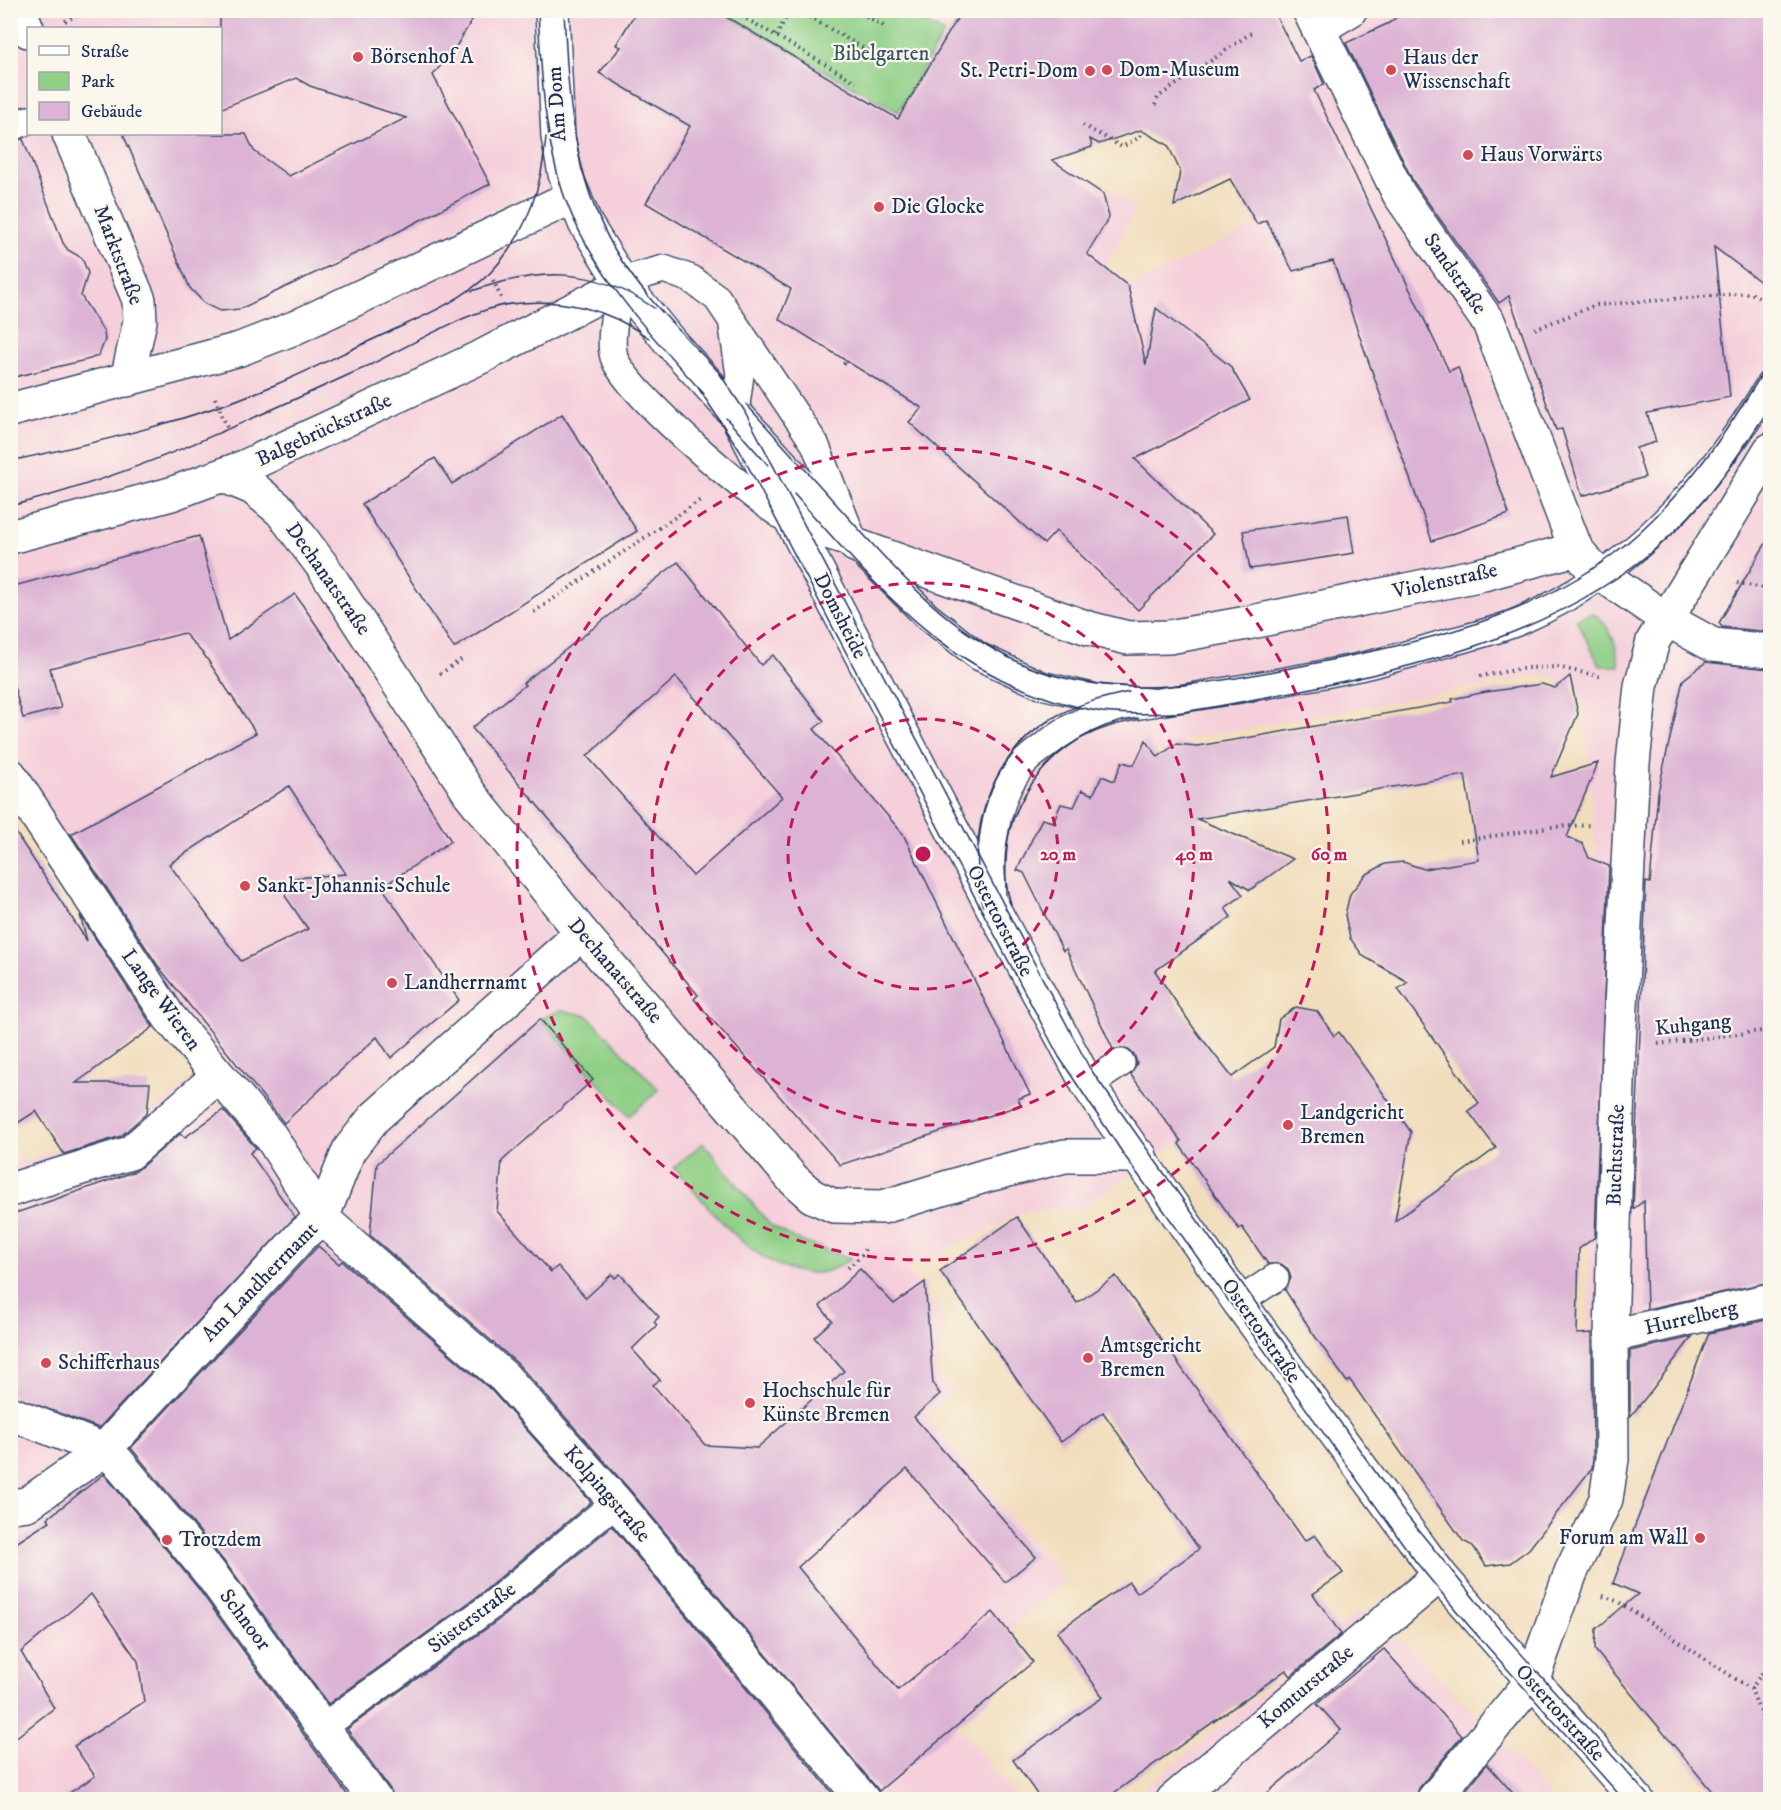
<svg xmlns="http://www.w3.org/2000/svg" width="1781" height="1810" font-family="'IM FELL DW Pica',serif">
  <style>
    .built { fill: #f5cfda; fill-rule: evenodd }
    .green { fill: #8fcf86; stroke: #557f72; stroke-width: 1.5 }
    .building { fill: #dcb3d4; fill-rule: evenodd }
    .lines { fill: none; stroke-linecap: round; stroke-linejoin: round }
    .lane-casing { stroke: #3b496c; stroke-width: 30 }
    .street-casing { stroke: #3b496c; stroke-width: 36 }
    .path { stroke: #3b496c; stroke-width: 4; stroke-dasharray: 1.5 4.5; stroke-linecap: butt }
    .lane { stroke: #fff; stroke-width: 27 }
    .street { stroke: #fff; stroke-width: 33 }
    .tram { stroke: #1b2f5e; stroke-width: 1.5 }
    .ring { fill: none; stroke: #c2185b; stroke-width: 3; stroke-dasharray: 10 8 }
    .poi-dot { fill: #d1495b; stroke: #fbf7ec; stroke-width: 2 }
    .labels { text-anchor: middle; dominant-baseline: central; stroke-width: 4.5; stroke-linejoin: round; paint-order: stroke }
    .park-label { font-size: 21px; fill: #385768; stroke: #fbf7ec }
    .poi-label { font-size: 21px; fill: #1b2f5e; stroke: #fbf7ec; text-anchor: start }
    .street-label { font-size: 21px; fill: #1b2f5e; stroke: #fbf7ec }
    .centre { fill: #c2185b; stroke: #fbf7ec; stroke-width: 3 }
    .ring-label { font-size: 18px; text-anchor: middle; font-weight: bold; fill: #c2185b; stroke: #fbf7ec; stroke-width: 4.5; stroke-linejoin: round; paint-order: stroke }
  </style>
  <rect width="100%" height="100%" fill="#fbf7ec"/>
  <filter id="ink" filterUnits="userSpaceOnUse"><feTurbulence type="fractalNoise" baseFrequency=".0167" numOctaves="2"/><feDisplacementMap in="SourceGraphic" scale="12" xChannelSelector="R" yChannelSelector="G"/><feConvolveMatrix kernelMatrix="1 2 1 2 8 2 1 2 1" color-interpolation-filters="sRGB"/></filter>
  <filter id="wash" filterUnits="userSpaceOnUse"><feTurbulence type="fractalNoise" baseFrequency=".008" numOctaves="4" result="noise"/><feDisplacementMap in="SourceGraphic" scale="24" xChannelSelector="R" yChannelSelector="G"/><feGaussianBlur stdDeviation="1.35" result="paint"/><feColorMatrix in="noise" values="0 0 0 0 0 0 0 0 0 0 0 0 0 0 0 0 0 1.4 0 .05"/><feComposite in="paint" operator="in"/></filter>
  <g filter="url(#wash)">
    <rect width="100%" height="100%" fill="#f1ddbc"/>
    <!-- built -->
    <g class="built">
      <path d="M11,11H911L1088,110L1060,158L1137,207L1106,267L1133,286L1355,176L1274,11H1770V1316L1648,1344L1588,1343L1593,990L1598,879L1584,702L1574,682L1544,675L1197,737L1144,757L1044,823L1025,851V874L1090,1003L1182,1141L1077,1210L1056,1208L1020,1214L906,1269L945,1319L937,1371L952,1391L925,1416L1065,1581L1007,1632L1033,1663L957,1726L1018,1799H11L10,1165L139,1123L192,1079L198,1064L11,789ZM28,28H220V134H28Z"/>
      <polygon points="1360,1611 1385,1640 1400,1639 1476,1715 1553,1799 1130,1800"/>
    </g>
    <!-- green -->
    <g class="green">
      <polygon points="719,11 905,11 944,33 898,112"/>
      <path d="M1589,614L1596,615C1612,629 1617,646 1619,666H1600L1576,619Z"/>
      <polygon points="561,1010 588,1016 659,1090 629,1116 540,1019"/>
      <path d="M703,1143L770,1225L798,1240L851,1259C842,1264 828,1273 817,1273C757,1276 711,1208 674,1168Z"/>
    </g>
    <g id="blocks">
      <!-- building -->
      <g class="building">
        <polygon points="220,10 478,10 457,45 433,75 490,184 365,249 240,309 220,311 205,304 190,288 123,134 246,134 254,151 289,176 406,118 310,86 296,78 220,109"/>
        <polygon points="637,10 715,10 898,119 962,10 1273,10 1299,61 1311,56 1324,84 1314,90 1449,371 1458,367 1509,514 1432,541 1333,261 1293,271 1266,220 1257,224 1230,179 1174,206 1180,171 1168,145 1141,130 1099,144 1090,139 1092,147 1052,160 1103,194 1109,217 1087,254 1128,286 1146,365 1156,308 1230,366 1250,400 1135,459 1213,534 1138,610 1056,531 1044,544 909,422 922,408 779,319 791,289 646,203 690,126 599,73 621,47 616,45"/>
        <polygon points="1406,10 1770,10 1770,289 1714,247 1730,397 1647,413 1656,442 1636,448 1645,477 1582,496 1562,429 1556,430 1509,296 1499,303 1413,181 1346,43 1389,23"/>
        <polygon points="10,139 23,139 63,243 68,250 82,258 88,273 81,296 104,332 105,340 99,355 90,359 10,378"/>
        <polygon points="562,414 637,531 454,648 362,504 435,458 452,484"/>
        <polygon points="1348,515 1354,553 1250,569 1243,531"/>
        <path d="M199,536L228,640L295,594L330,645L451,841L382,887L459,1000L391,1058L377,1037L284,1123L158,966L71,834L256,733L205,656L184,633L50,668L61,708L23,718L10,673V587ZM289,786L346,874L293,878L285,896L308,929L241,961L169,864Z"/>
        <polygon points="1770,536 1770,632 1722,627 1719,623"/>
        <path d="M678,562L761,665L773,655L824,721L814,729L903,834L1030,1094L1018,1099L1021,1105L840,1165L694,999L698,995L472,728L525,685L523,683ZM676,677L782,797L693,876L587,756Z"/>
        <polygon points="1706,662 1770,669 1770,1282 1647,1309 1644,1201 1633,1209 1646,882 1650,883 1658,792 1683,680"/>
        <path d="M1570,676L1578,714L1551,777L1598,763L1567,837L1583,844L1589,858L1609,866L1595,1237L1579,1249L1577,1334L1592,1333L1593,1458L1592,1468L1529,1549L1510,1563L1486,1566L1473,1546L1463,1541L1350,1380L1347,1382L1312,1332L1285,1290L1291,1278L1288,1269L1281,1264H1268L1242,1227L1239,1229L1179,1144L1181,1141L1131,1075L1137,1063L1134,1054L1127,1049H1113L1112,1047L1066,949L1063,951L1024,873L1017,870L1042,819L1053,822L1061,804L1074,807L1082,790L1093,795L1102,776L1114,781L1122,762L1134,765L1146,740L1158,757L1176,744L1197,746L1252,737L1453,702L1452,699L1486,692L1542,684L1555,688ZM1465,775L1479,860L1424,869L1403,862L1385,864L1365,875L1350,894L1345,915L1350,938L1363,956L1408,982L1398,989L1479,1103L1468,1111L1496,1148L1395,1221L1411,1132L1339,1032L1334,1036L1317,1011L1296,1007L1279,1019L1274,1047L1232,1077L1193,1027L1155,971L1231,917L1225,908L1243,895L1230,878L1250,890L1293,859L1197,819Z"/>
        <polygon points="10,824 87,941 80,915 153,1027 76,1083 150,1083 147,1113 121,1136 64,1154 36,1111 10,1128"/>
        <polygon points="540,1019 593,1080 502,1161 497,1211 551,1272 558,1266 586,1298 612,1274 615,1278 620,1274 659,1317 654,1322 657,1325 632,1349 660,1380 653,1385 705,1445 757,1448 844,1371 814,1337 832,1321 820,1306 860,1269 894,1304 925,1282 933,1384 940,1394 914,1417 1036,1557 1005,1582 907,1469 798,1567 898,1690 993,1612 1033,1662 879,1791 630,1490 518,1364 370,1235 377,1164"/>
        <polygon points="223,1110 256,1148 250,1153 295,1217 99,1428 10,1395 10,1215 136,1171 180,1134 185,1137"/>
        <polygon points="1017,1217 1077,1303 1116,1276 1305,1541 1315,1535 1343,1573 1313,1594 1341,1634 1291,1676 1286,1670 1104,1800 1041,1800 1013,1760 1103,1697 1057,1632 1129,1582 1137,1593 1199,1549 1103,1412 1061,1442 940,1271"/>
        <polygon points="318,1246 339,1264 342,1261 491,1390 591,1502 478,1596 328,1704 227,1565 131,1448"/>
        <polygon points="1770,1319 1770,1800 1719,1800 1595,1650 1596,1629 1638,1594 1613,1583 1709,1333"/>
        <polygon points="1692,1337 1651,1391 1630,1417 1630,1351"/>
        <polygon points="104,1474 198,1588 351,1800 59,1800 95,1776 74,1746 144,1702 138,1661 91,1594 21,1652 54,1708 10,1742 10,1547 50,1521 48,1518"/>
        <polygon points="612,1526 838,1800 393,1800 390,1789 347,1729 497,1621"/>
        <polygon points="1384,1649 1462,1736 1419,1788 1415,1800 1259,1800 1341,1730 1317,1704"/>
        <polygon points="1487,1764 1519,1800 1458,1800"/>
      </g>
    </g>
  </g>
  <g filter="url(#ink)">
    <use href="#blocks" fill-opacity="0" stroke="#3b496c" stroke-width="1.5"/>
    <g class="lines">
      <!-- lane casing -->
      <g class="lane-casing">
        <g id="lane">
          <polyline points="17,125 28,120"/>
          <polyline points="733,327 740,375 735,412"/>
          <path d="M854,544C835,537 813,532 794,523C759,505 624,391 614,357C609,341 616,300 623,284L635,277L664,269L691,279L717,298L815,444L855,545L927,616L978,656L1041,685L1101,699L1149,702"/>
          <path d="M992,904C990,856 991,801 1024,763C1031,755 1041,749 1048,743C1096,705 1141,706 1197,696C1246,688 1295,680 1344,670C1378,664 1410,654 1443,644C1469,637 1497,631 1522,620C1632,572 1709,484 1770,384"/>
          <polyline points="1088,1085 1121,1063"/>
          <polyline points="1239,1302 1275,1278"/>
          <polyline points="323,1727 488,1608 616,1502"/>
        </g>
      </g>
      <!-- street casing -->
      <g class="street-casing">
        <g id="street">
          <polyline points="20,10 28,31"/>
          <polyline points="552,10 558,137 565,174 585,223 623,284 671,343 855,545 1088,628 1128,638 1169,637 1247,623 1483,574 1576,549"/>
          <polyline points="1309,10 1399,194 1489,323 1576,549 1592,568 1666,619 1713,645 1770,651"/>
          <polyline points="1318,29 1350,10"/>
          <polyline points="69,134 139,300 140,321 127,380"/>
          <polyline points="10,410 240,349 294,328 574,196"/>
          <polyline points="735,412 994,910 1088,1085 1239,1302 1440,1575 1637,1800"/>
          <polyline points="224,476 253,488 281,511 323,567 470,794 582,933 792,1178 812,1196 834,1206 883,1207 988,1175 1065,1156 1140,1156"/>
          <polyline points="10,537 171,494 244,467 485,355 623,284"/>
          <polyline points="10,775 169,1017 271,1137 322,1218 504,1377 616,1502 863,1800"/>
          <polyline points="10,1190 130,1153 218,1076"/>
          <polyline points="1611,1336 1770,1300"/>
          <polyline points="10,1413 104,1450 117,1461 213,1577 375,1800"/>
          <polyline points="10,1506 27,1504 104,1450 302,1235 322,1218 349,1150 374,1118 582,933"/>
          <polyline points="1173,1800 1440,1575"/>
          <polyline points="1433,1800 1532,1681 1571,1572 1606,1499 1612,1459 1611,1336 1619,1047 1633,763 1641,686 1653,641 1770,450"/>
        </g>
      </g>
      <!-- path -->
      <g class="path">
        <polyline points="731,10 856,82"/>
        <polyline points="786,10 794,14 799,11"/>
        <polyline points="856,10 887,28"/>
        <polyline points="799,11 872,53"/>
        <polyline points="65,21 88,10"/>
        <polyline points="776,36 788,14"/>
        <polyline points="1155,105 1158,97 1251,33"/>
        <polyline points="1083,125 1122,147 1140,137 1142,131"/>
        <polyline points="493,280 502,300"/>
        <polyline points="1535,329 1596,305 1751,293 1770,303"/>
        <polyline points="844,364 845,361"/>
        <polyline points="215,398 228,430"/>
        <polyline points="1737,583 1770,589"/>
        <polyline points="534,612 702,499"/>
        <polyline points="440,674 462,659"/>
        <polyline points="1480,676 1526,668 1557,667 1603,677"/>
        <polyline points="1551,827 1590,825"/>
        <polyline points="1460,841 1546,828"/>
        <polyline points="1658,1044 1770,1030"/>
        <polyline points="848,1268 863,1254 866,1246"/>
        <polyline points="1603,1596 1617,1601 1751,1689 1770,1738"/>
        <polyline points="1751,1689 1770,1662"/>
      </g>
      <!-- lane -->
      <use href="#lane" class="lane"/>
      <!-- street -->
      <use href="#street" class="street"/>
      <!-- tram -->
      <g class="tram">
        <path d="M538,10C541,73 544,141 566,201C594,275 651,336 704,394"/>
        <path d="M564,10C568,94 572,176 615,250C643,298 688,338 725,379"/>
        <path d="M472,291C540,268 593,266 654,308"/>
        <polyline points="720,374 744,410 1089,1067 1403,1511 1499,1629 1652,1800"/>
        <polyline points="699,389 740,451 1059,1057 1124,1155 1416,1562 1469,1626 1624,1800"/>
        <path d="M746,404C780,442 814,479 847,516C898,573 948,630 1018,662C1047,676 1083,683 1115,686C1175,691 1237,678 1296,667C1403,645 1517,625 1608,558C1676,508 1728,432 1770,360"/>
        <polyline points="726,418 768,465"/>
        <path d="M10,461C100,442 193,420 277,384C311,370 343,353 376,338C414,320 460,303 490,273C527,235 542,188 546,137"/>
        <path d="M794,494C884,595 960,688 1102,712C1125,715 1150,714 1174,713"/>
        <path d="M10,506C135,476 250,419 366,367C405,348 470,309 511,304C563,298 606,308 649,338"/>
        <path d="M1167,714C1211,709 1254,699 1297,691C1430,665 1568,630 1670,536C1710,499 1741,452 1770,407"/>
        <path d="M1011,904C984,819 1052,729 1138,718"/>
        <path d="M983,906C979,898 980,888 979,879C971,818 996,753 1051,719C1076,704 1102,698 1129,692"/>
      </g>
    </g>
  </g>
  <!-- distance rings -->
  <g class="ring">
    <circle cx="923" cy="854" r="135"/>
    <circle cx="923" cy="854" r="271"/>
    <circle cx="923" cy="854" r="406"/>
  </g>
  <!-- markers -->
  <g class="poi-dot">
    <circle cx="358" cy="57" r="6"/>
    <circle cx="1107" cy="70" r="6"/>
    <circle cx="1391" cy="70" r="6"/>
    <circle cx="1090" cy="71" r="6"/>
    <circle cx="1468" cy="155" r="6"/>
    <circle cx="879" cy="207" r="6"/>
    <circle cx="245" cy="886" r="6"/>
    <circle cx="392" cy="983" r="6"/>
    <circle cx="1288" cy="1125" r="6"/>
    <circle cx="1088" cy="1358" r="6"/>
    <circle cx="46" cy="1363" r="6"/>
    <circle cx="750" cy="1403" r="6"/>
    <circle cx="1700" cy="1538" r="6"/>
    <circle cx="167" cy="1540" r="6"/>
  </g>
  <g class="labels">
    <!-- park labels -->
    <g class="park-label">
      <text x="881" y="54">Bibelgarten</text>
    </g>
    <!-- poi labels -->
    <g class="poi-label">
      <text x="370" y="57">Börsenhof A</text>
      <text x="1403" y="58">Haus der<tspan x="1403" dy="24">Wissenschaft</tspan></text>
      <text x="1119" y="70">Dom-Museum</text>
      <text x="1078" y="71" text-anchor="end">St. Petri-Dom</text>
      <text x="1480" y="155">Haus Vorwärts</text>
      <text x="891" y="207">Die Glocke</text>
      <text x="257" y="886">Sankt-Johannis-Schule</text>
      <text x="404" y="983">Landherrnamt</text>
      <text x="1300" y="1113">Landgericht<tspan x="1300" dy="24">Bremen</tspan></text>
      <text x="1100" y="1346">Amtsgericht<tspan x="1100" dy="24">Bremen</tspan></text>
      <text x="58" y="1363">Schifferhaus</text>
      <text x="762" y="1391">Hochschule für<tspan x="762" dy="24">Künste Bremen</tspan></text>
      <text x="1688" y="1538" text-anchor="end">Forum am Wall</text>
      <text x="179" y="1540">Trotzdem</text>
    </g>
    <!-- street labels -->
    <g class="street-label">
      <text transform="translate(557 104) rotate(-94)">Am Dom</text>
      <text transform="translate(118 255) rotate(69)">Marktstraße</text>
      <text transform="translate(1455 274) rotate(55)">Sandstraße</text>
      <text transform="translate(324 430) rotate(-25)">Balgebrückstraße</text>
      <text transform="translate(328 579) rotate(55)">Dechanatstraße</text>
      <text transform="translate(1445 581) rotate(-12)">Violenstraße</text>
      <text transform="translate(840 616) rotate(63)">Domsheide</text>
      <text transform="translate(1000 921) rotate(63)">Ostertorstraße</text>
      <text transform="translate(615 971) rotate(49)">Dechanatstraße</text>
      <text transform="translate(161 1000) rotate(54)">Lange Wieren</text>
      <text transform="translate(1693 1025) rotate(-6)">Kuhgang</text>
      <text transform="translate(1616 1155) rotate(-88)">Buchtstraße</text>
      <text transform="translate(260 1282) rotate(-46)">Am Landherrnamt</text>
      <text transform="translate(1691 1318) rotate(-13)">Hurrelberg</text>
      <text transform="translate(1261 1331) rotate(55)">Ostertorstraße</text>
      <text transform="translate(607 1494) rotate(49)">Kolpingstraße</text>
      <text transform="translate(472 1618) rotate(-37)">Süsterstraße</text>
      <text transform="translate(245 1620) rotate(53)">Schnoor</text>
      <text transform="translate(1306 1687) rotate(-40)">Komturstraße</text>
      <text transform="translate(1560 1713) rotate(48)">Ostertorstraße</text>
    </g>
  </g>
  <circle cx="923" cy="854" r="9" class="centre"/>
  <g class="ring-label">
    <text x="1058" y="860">20 m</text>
    <text x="1194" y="860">40 m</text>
    <text x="1329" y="860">60 m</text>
  </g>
  <!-- margin -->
  <rect width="1781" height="1810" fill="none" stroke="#fbf7ec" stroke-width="36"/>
  <!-- legend -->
  <rect x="27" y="27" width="195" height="108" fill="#fbf7ec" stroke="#a1a7b3" stroke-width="1.5"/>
  <rect x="39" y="46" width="30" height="9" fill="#ffffff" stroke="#a1a7b3" stroke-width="1.5"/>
  <text x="81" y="57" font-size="18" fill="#1b2f5e">Straße</text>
  <rect x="39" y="72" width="30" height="18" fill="#8fcf86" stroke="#a1a7b3" stroke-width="1.5"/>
  <text x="81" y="87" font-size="18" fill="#1b2f5e">Park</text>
  <rect x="39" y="102" width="30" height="18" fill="#dcb3d4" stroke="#a1a7b3" stroke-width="1.5"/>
  <text x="81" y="117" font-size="18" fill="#1b2f5e">Gebäude</text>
</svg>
